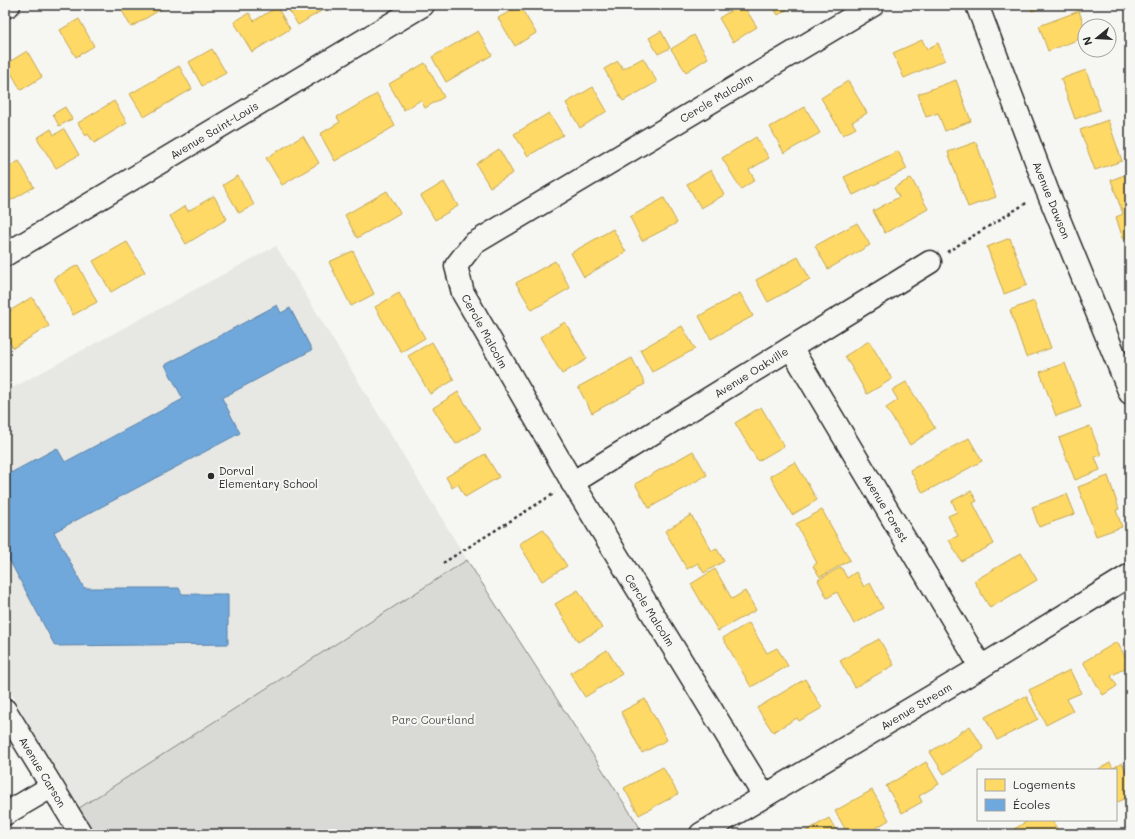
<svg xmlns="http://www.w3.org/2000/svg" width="1135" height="839" font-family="Mali,sans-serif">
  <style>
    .built { fill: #e7e7e3 }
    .park { fill: #d9d9d5; stroke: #828280 }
    .homes { fill: #ffd966; stroke: #bfa554 }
    .schools { fill: #6fa8dc; stroke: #5b82a7 }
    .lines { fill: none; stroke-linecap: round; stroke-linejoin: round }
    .minor-casing { stroke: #2b2b2b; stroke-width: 25 }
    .path { stroke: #2b2b2b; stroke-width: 2.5; stroke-dasharray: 3 3; stroke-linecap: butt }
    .minor { stroke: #f6f6f2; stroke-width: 22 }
    .poi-dot { fill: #2b2b2b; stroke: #f6f6f2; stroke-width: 1.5 }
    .labels { text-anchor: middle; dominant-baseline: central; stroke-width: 4; stroke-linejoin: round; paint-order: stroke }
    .street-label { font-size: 11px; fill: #2b2b2b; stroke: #f6f6f2 }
    .poi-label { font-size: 11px; fill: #2b2b2b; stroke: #f6f6f2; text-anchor: start }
    .park-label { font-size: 11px; fill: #565656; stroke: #f6f6f2 }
  </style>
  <rect width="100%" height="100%" fill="#f6f6f2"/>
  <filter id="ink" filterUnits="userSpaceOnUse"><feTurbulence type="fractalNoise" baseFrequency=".025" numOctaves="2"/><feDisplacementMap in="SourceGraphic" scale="8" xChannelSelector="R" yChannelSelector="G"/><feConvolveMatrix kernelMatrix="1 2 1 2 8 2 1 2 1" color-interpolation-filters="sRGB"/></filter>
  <g filter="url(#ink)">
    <!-- built -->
    <polygon class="built" points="276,246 467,560 73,812 5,680 5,392"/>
    <!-- park -->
    <polygon class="park" points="467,560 644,834 87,834 73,812"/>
    <!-- homes -->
    <g class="homes">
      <polygon points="119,5 161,5 163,8 131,27"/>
      <polygon points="286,5 331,5 298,25"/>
      <polygon points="740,5 743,5 757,27 733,42 719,18"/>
      <polygon points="772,5 794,5 778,15"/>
      <polygon points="1030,5 1047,5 1032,11"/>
      <polygon points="520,6 536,33 515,46 498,18"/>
      <polygon points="277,7 290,29 252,52 234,22 249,13 254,21"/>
      <polygon points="1079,11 1085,29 1085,37 1048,51 1039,26"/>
      <polygon points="79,19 94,46 76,57 60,30"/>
      <polygon points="478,31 492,55 446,82 432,57"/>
      <polygon points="661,31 670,48 658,54 649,38"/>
      <polygon points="694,35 708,58 686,72 671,49"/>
      <polygon points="922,40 927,49 938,43 945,60 904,78 893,53"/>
      <polygon points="212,49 226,73 202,86 189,62"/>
      <polygon points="27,51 42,77 21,90 6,64"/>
      <polygon points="643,58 657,82 623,101 604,69 618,61 623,69"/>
      <polygon points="425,63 444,97 425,108 421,100 404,110 389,84"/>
      <polygon points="179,66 192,89 144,117 130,94"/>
      <polygon points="1086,70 1100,110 1075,119 1061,79"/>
      <polygon points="956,80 971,121 945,131 938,113 926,117 918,94"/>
      <polygon points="848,81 867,113 852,122 856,128 843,135 821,98"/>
      <polygon points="593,87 607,111 580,128 566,103"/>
      <polygon points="377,94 395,126 335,161 320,134 340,122 337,117"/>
      <polygon points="114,101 127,123 94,143 88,134 86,136 78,123"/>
      <polygon points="65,107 72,119 59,126 53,114"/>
      <polygon points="805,107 820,133 784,153 770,127"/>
      <polygon points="549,113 563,135 528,156 514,134"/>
      <polygon points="1108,120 1122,161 1095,170 1080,130"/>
      <polygon points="51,129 54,135 64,129 79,155 56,168 37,138"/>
      <polygon points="303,136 319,163 282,185 266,158"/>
      <polygon points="756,137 769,158 749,170 755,180 741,189 722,158"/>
      <polygon points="976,142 996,197 968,207 948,152"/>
      <polygon points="499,149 513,173 490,187 476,164"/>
      <polygon points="898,151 907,169 853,195 844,177"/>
      <polygon points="19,161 34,187 10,201 5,192 5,169"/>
      <polygon points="711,170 724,195 701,208 687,184"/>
      <polygon points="1130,173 1130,236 1123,239 1116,217 1123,214 1111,180"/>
      <polygon points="238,176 254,205 239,213 223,185"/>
      <polygon points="911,178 928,209 885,233 873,211 899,197 894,188"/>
      <polygon points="444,182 458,206 435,220 421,196"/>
      <polygon points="387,191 400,213 357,238 345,215"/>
      <polygon points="214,196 227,219 186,244 170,216 185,206 188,211"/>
      <polygon points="664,198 677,223 642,241 630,217"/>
      <polygon points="857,223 870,245 828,269 815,246"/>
      <polygon points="613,229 626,252 584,277 571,253"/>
      <polygon points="1010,238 1027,285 1004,294 987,247"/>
      <polygon points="127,242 145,272 111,292 93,261"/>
      <polygon points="353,251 374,294 351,306 329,262"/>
      <polygon points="798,257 810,279 768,302 756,280"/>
      <polygon points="555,261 570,288 532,310 516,283"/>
      <polygon points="78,265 97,302 73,315 54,278"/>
      <polygon points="399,293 425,338 401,352 375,307"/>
      <polygon points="740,293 753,316 711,339 699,316"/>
      <polygon points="32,297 49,326 13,348 8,339 5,341 5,314"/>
      <polygon points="1034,301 1051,348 1026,357 1010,310"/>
      <polygon points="565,322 587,359 562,374 540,337"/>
      <polygon points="682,326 695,349 652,372 640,350"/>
      <polygon points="869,341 892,379 867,394 845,356"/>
      <polygon points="432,342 454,380 430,394 408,356"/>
      <polygon points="632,358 645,384 592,413 578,387"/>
      <polygon points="1065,363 1081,407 1056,416 1040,372"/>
      <polygon points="906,382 935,428 910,445 886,408 898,400 892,390"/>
      <polygon points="458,392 481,429 456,444 433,408"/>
      <polygon points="761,407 784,446 758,461 735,423"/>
      <polygon points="1090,426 1101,455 1095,457 1100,470 1075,480 1059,438"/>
      <polygon points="969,438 982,461 923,493 910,470"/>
      <polygon points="693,451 707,475 649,508 635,484"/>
      <polygon points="485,454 499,477 465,497 458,484 452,488 446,477"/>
      <polygon points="795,462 817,500 792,515 770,476"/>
      <polygon points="1108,476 1119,509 1116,510 1122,527 1096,536 1078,487"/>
      <polygon points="971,491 977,501 973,503 994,544 961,561 949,540 958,536 948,516 957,512 952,501"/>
      <polygon points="1067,494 1075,514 1039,527 1032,507"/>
      <polygon points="822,510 850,560 820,577 813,566 817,563 796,524"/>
      <polygon points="691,515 712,551 717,549 724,561 704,573 698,563 687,569 665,531"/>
      <polygon points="543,529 567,566 542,581 519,544"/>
      <polygon points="1021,553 1037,580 990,608 974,581"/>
      <polygon points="841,567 847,578 856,572 864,587 870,583 883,608 854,624 837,592 827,598 818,580"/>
      <polygon points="715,569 732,599 745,591 756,610 718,631 691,584"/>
      <polygon points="578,590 602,628 578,642 555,604"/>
      <polygon points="749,623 767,653 777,648 788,666 751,687 723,638"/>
      <polygon points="879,639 894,665 855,687 840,661"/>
      <polygon points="1117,642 1130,665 1111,676 1117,686 1103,695 1083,662"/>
      <polygon points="607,650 622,674 585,697 570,673"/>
      <polygon points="1070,670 1081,693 1067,699 1073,711 1046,725 1029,690"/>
      <polygon points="805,679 822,708 799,721 797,718 773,732 757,708"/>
      <polygon points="1026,696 1038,719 997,740 985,717"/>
      <polygon points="645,699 667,740 642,753 621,712"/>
      <polygon points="970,726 984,749 944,774 930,752"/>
      <polygon points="926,762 939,784 919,796 922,802 902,813 886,786"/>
      <polygon points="1110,763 1113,768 1122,763 1130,778 1130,796 1116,803 1116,770 1097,770"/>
      <polygon points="663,767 678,794 639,815 624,788"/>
      <polygon points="872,790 889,820 866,834 848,834 835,811"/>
      <polygon points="829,818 838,834 801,834"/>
      <polygon points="1029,820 1052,820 1060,834 1006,834"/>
    </g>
    <!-- schools -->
    <polygon class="schools" points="277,305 281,313 290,308 312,350 222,398 240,433 54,532 84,588 179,588 182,594 228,594 228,644 55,646 5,552 5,476 57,448 65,462 183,399 165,365"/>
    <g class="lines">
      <!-- minor casing -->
      <g class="minor-casing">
        <g id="minor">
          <polyline points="977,5 1047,190 1130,393"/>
          <polyline points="5,7 9,5"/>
          <polyline points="5,255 423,5"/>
          <polyline points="791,348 981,667"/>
          <polyline points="572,483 930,262"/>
          <polyline points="5,710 81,834"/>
          <polyline points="764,796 571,480 463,293 456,266 473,244 873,5"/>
          <polyline points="5,814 51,787"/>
          <polyline points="701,834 981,667 1130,575"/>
        </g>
      </g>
      <!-- path -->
      <g class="path">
        <polyline points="947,252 1028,202"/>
        <polyline points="443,563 555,493"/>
      </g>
      <!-- minor -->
      <use href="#minor" class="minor"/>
    </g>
  </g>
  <!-- markers -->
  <circle class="poi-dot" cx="211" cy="476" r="4"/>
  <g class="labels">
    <!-- street labels -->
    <g class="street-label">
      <text transform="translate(716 98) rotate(-31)">Cercle Malcolm</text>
      <text transform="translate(214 130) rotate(-31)">Avenue Saint-Louis</text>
      <text transform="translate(1052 200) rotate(68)">Avenue Dawson</text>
      <text transform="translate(485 331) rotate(61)">Cercle Malcolm</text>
      <text transform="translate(751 372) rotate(-32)">Avenue Oakville</text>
      <text transform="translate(886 508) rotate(59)">Avenue Forest</text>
      <text transform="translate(650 610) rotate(58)">Cercle Malcolm</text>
      <text transform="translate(916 706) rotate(-31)">Avenue Stream</text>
      <text transform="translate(43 772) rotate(59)">Avenue Carson</text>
    </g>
    <!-- poi labels -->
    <g class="poi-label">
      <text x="219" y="470">Dorval<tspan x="219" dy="13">Elementary School</tspan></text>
    </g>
    <!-- park labels -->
    <g class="park-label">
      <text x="433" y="719">Parc Courtland</text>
    </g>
  </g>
  <!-- margin -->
  <rect width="1135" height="839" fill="none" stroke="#f6f6f2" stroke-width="20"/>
  <rect x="10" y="10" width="1115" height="819" fill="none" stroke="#2b2b2b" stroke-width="1.5" filter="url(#ink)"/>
  <!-- legend -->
  <rect x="977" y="769" width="140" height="52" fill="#f6f6f2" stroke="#a5a5a2"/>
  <rect x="985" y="779" width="20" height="12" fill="#ffd966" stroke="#a5a5a2"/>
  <text x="1013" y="789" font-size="12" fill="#2b2b2b">Logements</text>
  <rect x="985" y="799" width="20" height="12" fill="#6fa8dc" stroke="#a5a5a2"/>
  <text x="1013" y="809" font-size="12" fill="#2b2b2b">Écoles</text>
  <!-- north arrow -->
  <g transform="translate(1097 38) rotate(252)"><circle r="19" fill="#f6f6f2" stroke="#a5a5a2"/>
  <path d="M0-3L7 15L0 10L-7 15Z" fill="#2b2b2b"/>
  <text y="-6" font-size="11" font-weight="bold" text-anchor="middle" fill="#2b2b2b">N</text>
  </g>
</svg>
